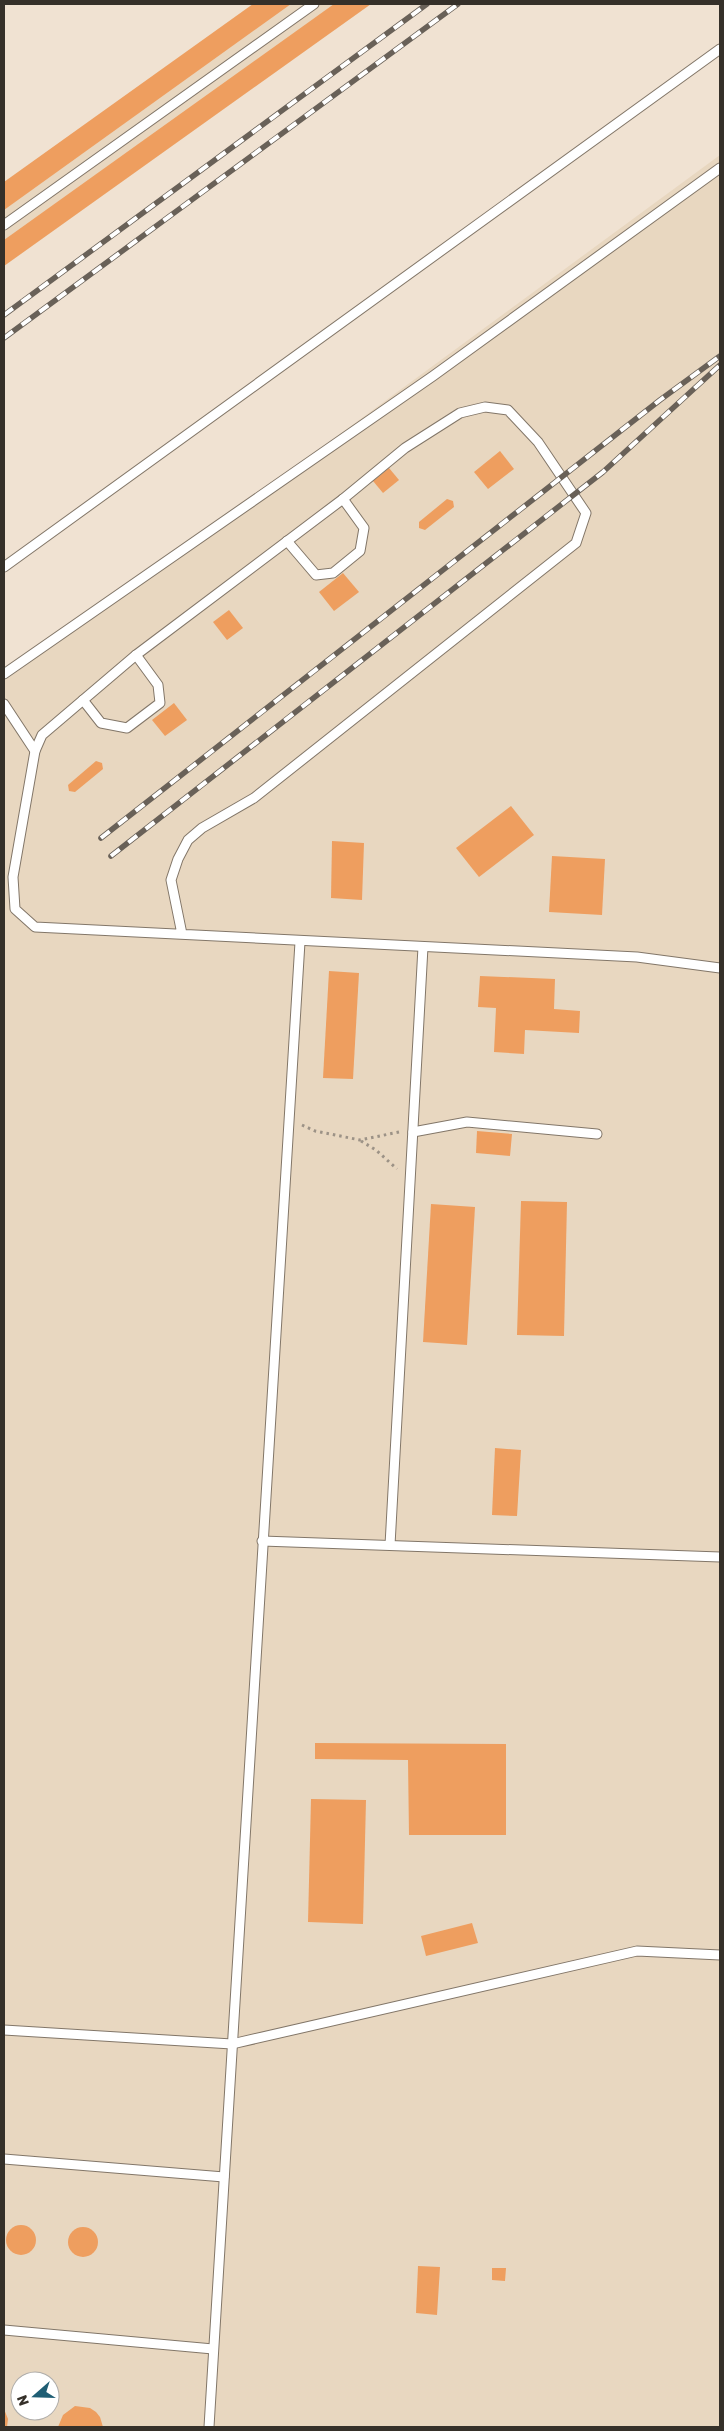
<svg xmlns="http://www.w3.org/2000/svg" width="724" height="2431" font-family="Rubik,sans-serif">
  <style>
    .built { fill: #e8d7c0; fill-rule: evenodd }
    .building { fill: #ee9e5f }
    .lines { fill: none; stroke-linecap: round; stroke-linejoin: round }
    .lane-casing { stroke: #827668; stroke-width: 11 }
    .path { stroke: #9c9286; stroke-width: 3; stroke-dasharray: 2.5 4; stroke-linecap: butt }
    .lane { stroke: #fff; stroke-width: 9 }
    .rail-casing { stroke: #696158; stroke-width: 5.5 }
    .rail { stroke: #fff; stroke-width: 4; stroke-dasharray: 11; stroke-linecap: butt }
  </style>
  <rect width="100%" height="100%" fill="#f0e2d2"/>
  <!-- built -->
  <g class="built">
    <polygon points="253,4 371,4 4,266 4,182"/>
    <path d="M720,155V2427H4V681ZM20,2381H50V2411H20Z"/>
  </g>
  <!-- building -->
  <g class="building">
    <polygon points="253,4 291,4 4,210 4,182"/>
    <polygon points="334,4 371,4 4,266 4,240"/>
    <polygon points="500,451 514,469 488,489 474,472"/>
    <polygon points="389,468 399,480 383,493 373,481"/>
    <polygon points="447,499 453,501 454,507 425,530 419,528 419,522"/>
    <polygon points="343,573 359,592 334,611 319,592"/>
    <polygon points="229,610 243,628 227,640 213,622"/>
    <polygon points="174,703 187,720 165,736 152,720"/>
    <polygon points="96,761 102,763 103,769 75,792 69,791 68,785"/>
    <polygon points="511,806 534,835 479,877 456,848"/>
    <polygon points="332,841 364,843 362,900 331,898"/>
    <polygon points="552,856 605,859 602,915 549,912"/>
    <polygon points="329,971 359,973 353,1079 323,1078"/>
    <polygon points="480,976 555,979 554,1009 580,1011 579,1033 525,1030 524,1054 494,1052 496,1008 478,1007"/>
    <polygon points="477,1131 512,1134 510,1156 476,1153"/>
    <polygon points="521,1201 567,1202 564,1336 517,1335"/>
    <polygon points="431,1204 475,1207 467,1345 423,1342"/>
    <polygon points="495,1448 521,1450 517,1516 492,1515"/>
    <polygon points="315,1743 506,1744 506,1835 409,1835 408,1760 315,1759"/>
    <polygon points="311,1799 366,1800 363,1924 308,1922"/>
    <polygon points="472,1923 478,1943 426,1956 421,1936"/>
    <circle cx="21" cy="2240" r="15"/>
    <circle cx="83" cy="2242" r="15"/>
    <polygon points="418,2266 440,2267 437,2315 416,2313"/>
    <polygon points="492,2268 506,2268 505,2281 492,2280"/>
    <polygon points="75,2406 90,2408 96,2412 100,2417 103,2427 58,2427 63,2415"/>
    <polygon points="4,2409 8,2419 7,2427 4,2427"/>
  </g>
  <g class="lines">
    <!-- lane casing -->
    <g class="lane-casing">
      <g id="lane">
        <polyline points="4,225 314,4"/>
        <polyline points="287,541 316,575 333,573 360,551 364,528 343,499"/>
        <polyline points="4,567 720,49"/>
        <polyline points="4,674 433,376 720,168"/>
        <polyline points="83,700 101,723 127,728 160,703 158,685 136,655"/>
        <polyline points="4,704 35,751"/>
        <polyline points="182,934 171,880 178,859 188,840 202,828 254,798 576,543 586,513 538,442 508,410 485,407 460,413 405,448 343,499 136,655 42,735 35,751 13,877 15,909 35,927 637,957 720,968"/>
        <polyline points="413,1132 467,1122 597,1134"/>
        <polyline points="262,1541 720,1557"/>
        <polyline points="390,1545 423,947"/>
        <polyline points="4,2030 232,2044 637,1951 720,1955"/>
        <polyline points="4,2159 224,2177"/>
        <polyline points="4,2330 213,2349"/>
        <polyline points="209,2427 300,942"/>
      </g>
    </g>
    <!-- path -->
    <g class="path">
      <polyline points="302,1125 315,1131 360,1140 399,1132"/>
      <polyline points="361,1141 376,1150 397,1169"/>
    </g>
    <!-- lane -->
    <use href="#lane" class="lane"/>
    <!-- rail casing -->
    <g class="rail-casing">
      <g id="rail">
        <polyline points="4,315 427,4"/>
        <polyline points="4,338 458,4"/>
        <polyline points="101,838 660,400 720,356"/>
        <polyline points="111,856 603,472 720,365"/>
      </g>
    </g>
    <!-- rail -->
    <use href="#rail" class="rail"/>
  </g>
  <!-- border -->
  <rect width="724" height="2431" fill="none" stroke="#353029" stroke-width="10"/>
  <!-- north arrow -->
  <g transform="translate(35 2396) rotate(250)"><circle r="24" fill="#ffffff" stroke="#aeaca9"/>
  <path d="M0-4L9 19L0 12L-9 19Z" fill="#1f5e74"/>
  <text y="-8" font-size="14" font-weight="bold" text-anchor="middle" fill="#353029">N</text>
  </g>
</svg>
